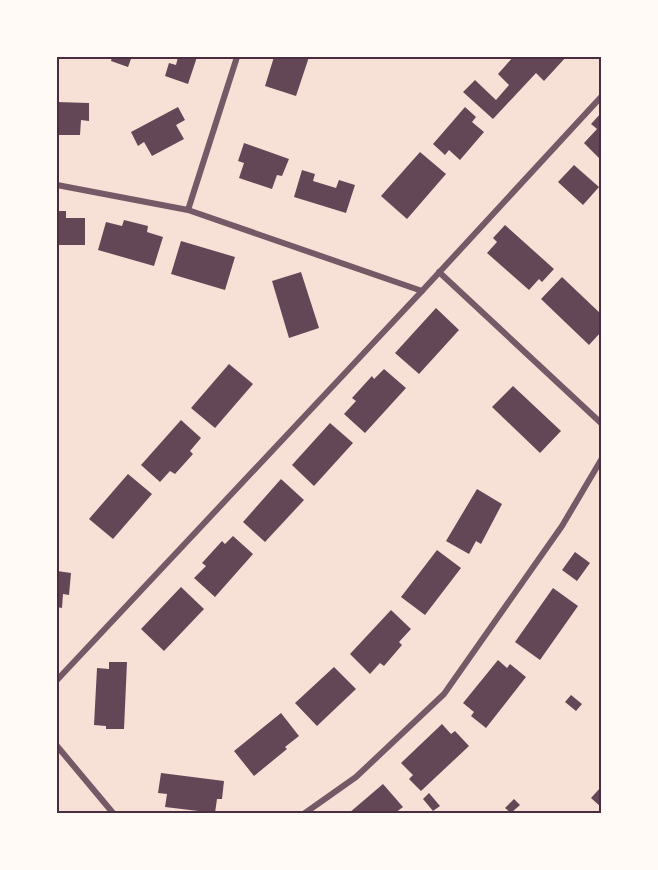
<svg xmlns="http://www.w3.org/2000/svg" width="658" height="870" font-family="Quicksand,sans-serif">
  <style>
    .building { fill: #644757 }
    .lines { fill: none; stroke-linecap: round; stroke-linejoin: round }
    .minor { stroke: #755966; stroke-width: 6 }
    .neatline { fill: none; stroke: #4a2c40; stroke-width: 2 }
  </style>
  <rect width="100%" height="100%" fill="#f7e1d7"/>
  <!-- building -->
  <g class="building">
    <polygon points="112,57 126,57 131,59 128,67 111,61"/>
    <polygon points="178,57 197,57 188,84 165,76 169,63 176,65"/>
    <polygon points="274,57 309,57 296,96 265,86"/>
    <polygon points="513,57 566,57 544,81 536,73 493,119 463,92 475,80 496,100 509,85 498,74"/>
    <polygon points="57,102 89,103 89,121 81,120 80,135 57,135"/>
    <polygon points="178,107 185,120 176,125 184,139 152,156 144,142 138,146 131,132"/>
    <polygon points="465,107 476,117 472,122 484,132 460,160 449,150 445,155 433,144"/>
    <polygon points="601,113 601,156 599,158 584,143 597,129 591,124"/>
    <polygon points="244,143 289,159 282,176 277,175 272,189 239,178 244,163 238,161"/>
    <polygon points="420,152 446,174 407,219 381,196"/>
    <polygon points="574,165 599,187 583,205 558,182"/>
    <polygon points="302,170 315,174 313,181 336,188 339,180 355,185 346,213 294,197"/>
    <polygon points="57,211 66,211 66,218 85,218 85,245 57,245"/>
    <polygon points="124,220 148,226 147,232 163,237 154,266 98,250 106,222 122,226"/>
    <polygon points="505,225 554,269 542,282 539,279 529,290 487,253 497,242 493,238"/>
    <polygon points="181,241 235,257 225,290 171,274"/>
    <polygon points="301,272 319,328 289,338 272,281"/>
    <polygon points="562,277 601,314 601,332 589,345 541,299"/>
    <polygon points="436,308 459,330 419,374 395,353"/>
    <polygon points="229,364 253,384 215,428 191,408"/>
    <polygon points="384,369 406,388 365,433 344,414 356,401 352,398 372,376 374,379"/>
    <polygon points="513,386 561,431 540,453 492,407"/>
    <polygon points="181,420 201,438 190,451 193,454 175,474 170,471 160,482 141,465"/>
    <polygon points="330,423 353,443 314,486 292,465"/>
    <polygon points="128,474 152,494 113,539 89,519"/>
    <polygon points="281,479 304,500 265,542 243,522"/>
    <polygon points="477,489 502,504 481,544 476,541 469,554 446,541"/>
    <polygon points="233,536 253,554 215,597 194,578 206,566 202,563 222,541 225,544"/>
    <polygon points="437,550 461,568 425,615 401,597"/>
    <polygon points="575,552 590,563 577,581 562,570"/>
    <polygon points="57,571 71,573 69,595 63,594 62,608 57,607"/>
    <polygon points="181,587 204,609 164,651 141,629"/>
    <polygon points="553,588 578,606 540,660 515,642"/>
    <polygon points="391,610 411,629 399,642 402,645 384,666 380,663 370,674 350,654"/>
    <polygon points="498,660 507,668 510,664 526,677 486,728 471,716 474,712 463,703"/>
    <polygon points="109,662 127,662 124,729 106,729 106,726 94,725 97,668 109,669"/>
    <polygon points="334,667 356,689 317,726 295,703"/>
    <polygon points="571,695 582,704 576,711 565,702"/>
    <polygon points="281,713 299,736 285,747 287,749 254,776 234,751"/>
    <polygon points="442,724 451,734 455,731 469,746 421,791 409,779 413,775 401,763"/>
    <polygon points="161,773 224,781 222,799 217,799 215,813 165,807 167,794 158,793"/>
    <polygon points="383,784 403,807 395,813 349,813"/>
    <polygon points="601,787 601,807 591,798"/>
    <polygon points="429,793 440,806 433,811 423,799"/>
    <polygon points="514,799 520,805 511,813 505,808"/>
  </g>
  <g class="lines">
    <!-- minor -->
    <g class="minor">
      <polyline points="57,185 188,210 422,291"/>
      <polyline points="188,210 237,57"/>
      <polyline points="439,272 601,423"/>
      <polyline points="57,680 422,291 601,97"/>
      <polyline points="57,746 113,813"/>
      <polyline points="305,813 356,777 444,694 562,526 601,460"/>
    </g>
  </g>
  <!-- border -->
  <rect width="658" height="870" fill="none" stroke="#fffaf5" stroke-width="117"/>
  <rect x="58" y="58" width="542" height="754" class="neatline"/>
</svg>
